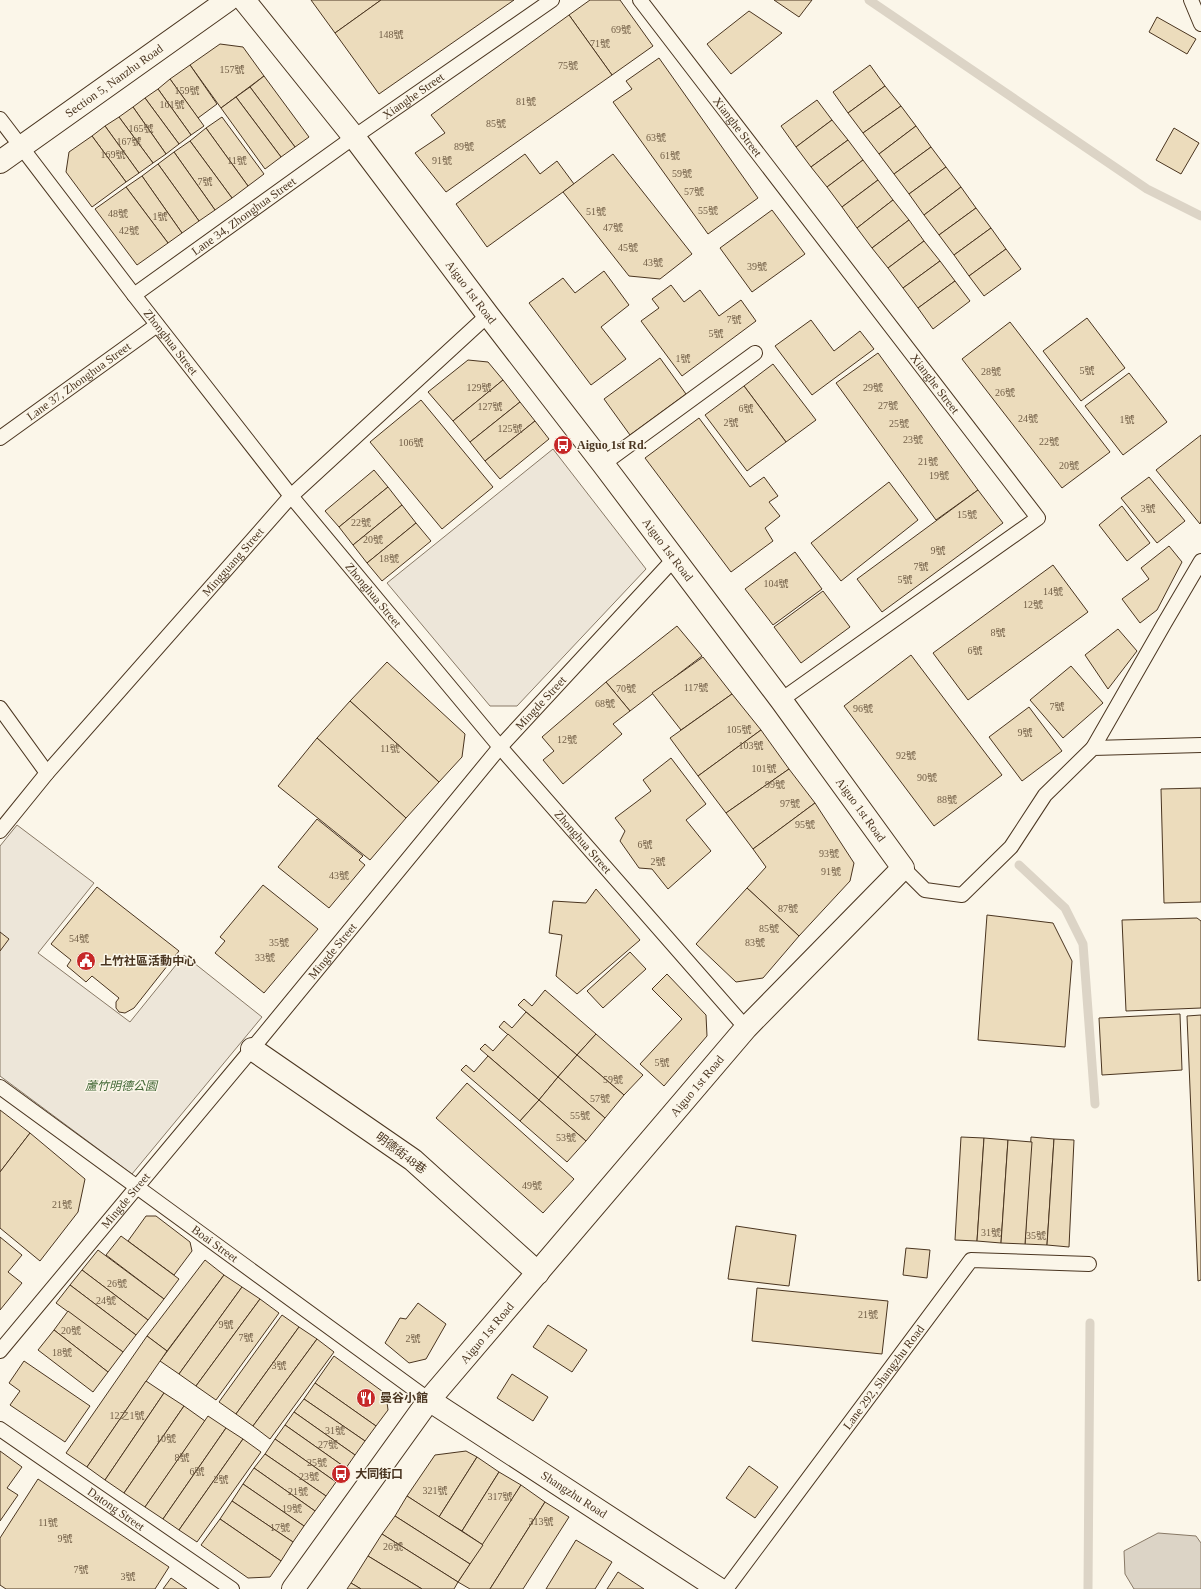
<svg xmlns="http://www.w3.org/2000/svg" width="1201" height="1589" font-family="'Times New Roman','Noto Sans TC',serif">
  <style>
    .green { fill: #ede6d9; stroke: #887966 }
    .water { fill: #dcd4c6; stroke: #887966 }
    .lines { fill: none; stroke-linecap: round; stroke-linejoin: round }
    .stream { stroke: #dcd4c6; stroke-width: 9 }
    .building { fill: #ecdcbc; stroke: #4a3520 }
    .lane-casing { stroke: #4a3520; stroke-width: 16 }
    .street-casing { stroke: #4a3520; stroke-width: 24 }
    .secondary-casing { stroke: #4a3520; stroke-width: 24 }
    .lane { stroke: #fbf6e9; stroke-width: 14 }
    .street { stroke: #fbf6e9; stroke-width: 22 }
    .secondary { stroke: #fbf6e9; stroke-width: 22 }
    .labels { text-anchor: middle; dominant-baseline: central; stroke-width: 3; stroke-linejoin: round; paint-order: stroke }
    .number-label { font-size: 10px; fill: #725f47 }
    .street-label { font-size: 12px; fill: #4a3520; stroke: #fbf6e9 }
    .poi-label { font-size: 12px; font-weight: bold; fill: #4a3520; stroke: #fbf6e9; text-anchor: start }
    .park-label { font-size: 12px; font-style: italic; fill: #436837; stroke: #fbf6e9 }
  </style>
  <rect width="100%" height="100%" fill="#fbf6e9"/>
  <!-- green -->
  <g class="green">
    <polygon points="553,449 646,569 517,706 490,706 387,583"/>
    <polygon points="17,825 94,883 38,953 130,1022 184,955 262,1017 132,1174 0,1076 0,846"/>
  </g>
  <!-- water -->
  <polygon class="water" points="1158,1533 1196,1536 1201,1543 1201,1589 1134,1589 1125,1574 1124,1551"/>
  <g class="lines">
    <!-- stream -->
    <g class="stream">
      <polyline points="869,0 1147,189 1201,216"/>
      <polyline points="1019,865 1065,908 1083,944 1095,1104"/>
      <polyline points="1088,1589 1090,1323"/>
    </g>
  </g>
  <!-- building -->
  <g class="building">
    <polygon points="311,0 381,0 335,33"/>
    <polygon points="381,0 514,0 379,94 335,33"/>
    <polygon points="590,0 620,0 653,46 612,75 569,15"/>
    <polygon points="774,0 812,0 799,17"/>
    <polygon points="749,11 782,33 731,74 707,44"/>
    <polygon points="569,15 612,75 446,192 415,153 445,133 431,115"/>
    <polygon points="1157,17 1196,39 1187,54 1149,32"/>
    <polygon points="220,44 243,47 264,76 221,108 190,65"/>
    <polygon points="659,58 758,198 708,234 613,102 632,89 626,81"/>
    <polygon points="190,65 217,104 198,118 170,79"/>
    <polygon points="870,65 885,86 848,113 833,92"/>
    <polygon points="264,76 309,137 295,147 250,87"/>
    <polygon points="170,79 204,126 191,135 158,89"/>
    <polygon points="885,86 901,106 863,133 848,113"/>
    <polygon points="250,87 295,147 281,157 236,97"/>
    <polygon points="158,89 191,135 179,144 145,98"/>
    <polygon points="236,97 281,157 265,169 221,108"/>
    <polygon points="145,98 179,144 166,154 133,107"/>
    <polygon points="817,100 832,120 796,147 781,126"/>
    <polygon points="901,106 916,126 879,154 863,133"/>
    <polygon points="133,107 166,154 153,163 119,117"/>
    <polygon points="119,117 153,163 139,173 105,126"/>
    <polygon points="222,117 264,174 248,186 206,128"/>
    <polygon points="832,120 848,140 811,167 796,147"/>
    <polygon points="105,126 139,173 126,182 92,136"/>
    <polygon points="916,126 931,147 894,174 879,154"/>
    <polygon points="206,128 248,186 232,198 190,141"/>
    <polygon points="1174,128 1199,143 1181,174 1156,160"/>
    <polygon points="92,136 126,182 92,207 66,172 69,152"/>
    <polygon points="848,140 863,160 827,187 811,167"/>
    <polygon points="190,141 232,198 215,210 174,152"/>
    <polygon points="931,147 946,167 909,194 894,174"/>
    <polygon points="174,152 215,210 199,221 158,164"/>
    <polygon points="525,154 540,174 557,161 574,184 487,247 456,204"/>
    <polygon points="613,154 692,254 660,279 629,276 563,192"/>
    <polygon points="863,160 878,180 842,207 827,187"/>
    <polygon points="158,164 199,221 182,233 142,176"/>
    <polygon points="946,167 961,187 924,215 909,194"/>
    <polygon points="142,176 182,233 168,243 126,187"/>
    <polygon points="878,180 893,200 857,228 842,207"/>
    <polygon points="126,187 168,243 137,265 95,209"/>
    <polygon points="961,187 976,208 939,235 924,215"/>
    <polygon points="893,200 909,220 872,248 857,228"/>
    <polygon points="976,208 991,228 954,255 939,235"/>
    <polygon points="772,210 805,254 752,292 720,248"/>
    <polygon points="909,220 924,241 888,268 872,248"/>
    <polygon points="991,228 1006,249 969,276 954,255"/>
    <polygon points="924,241 940,261 903,288 888,268"/>
    <polygon points="1006,249 1021,269 984,296 969,276"/>
    <polygon points="940,261 955,281 918,308 903,288"/>
    <polygon points="604,271 629,305 601,327 626,359 591,385 529,303 563,278 575,293"/>
    <polygon points="955,281 970,301 933,329 918,308"/>
    <polygon points="671,285 684,302 700,290 719,316 741,300 756,321 682,376 641,321 659,308 652,299"/>
    <polygon points="1087,318 1125,368 1081,401 1043,351"/>
    <polygon points="811,320 834,351 860,331 874,349 812,395 775,346"/>
    <polygon points="1010,322 1110,452 1062,488 962,359"/>
    <polygon points="878,353 978,490 936,520 836,383"/>
    <polygon points="660,358 686,394 630,435 604,399"/>
    <polygon points="468,360 488,362 503,380 453,421 428,392"/>
    <polygon points="773,364 816,420 786,442 744,386"/>
    <polygon points="1129,373 1167,422 1123,455 1085,406"/>
    <polygon points="503,380 520,402 470,442 453,421"/>
    <polygon points="744,386 786,442 747,471 705,415"/>
    <polygon points="421,400 493,487 442,529 370,442"/>
    <polygon points="520,402 535,421 485,461 470,442"/>
    <polygon points="699,418 750,487 764,477 778,496 769,502 780,516 765,528 773,541 731,572 645,458"/>
    <polygon points="535,421 549,439 500,479 485,461"/>
    <polygon points="1201,435 1201,521 1200,524 1156,470"/>
    <polygon points="374,470 388,487 339,527 325,511"/>
    <polygon points="1149,477 1185,521 1157,543 1121,498"/>
    <polygon points="889,482 918,520 841,581 811,543"/>
    <polygon points="388,487 402,505 353,545 339,527"/>
    <polygon points="978,490 1003,523 882,612 857,579"/>
    <polygon points="402,505 416,523 367,563 353,545"/>
    <polygon points="1122,506 1150,543 1127,561 1099,525"/>
    <polygon points="416,523 431,541 382,581 367,563"/>
    <polygon points="1169,546 1182,562 1157,610 1140,623 1122,599 1149,579 1141,568"/>
    <polygon points="795,552 822,589 773,625 745,589"/>
    <polygon points="1053,565 1088,612 968,700 933,653"/>
    <polygon points="823,591 850,627 801,663 774,627"/>
    <polygon points="677,626 702,656 630,711 606,682"/>
    <polygon points="1118,629 1137,651 1108,689 1085,655"/>
    <polygon points="911,655 1002,775 934,826 844,706"/>
    <polygon points="703,657 732,694 681,730 652,693"/>
    <polygon points="387,662 465,734 462,757 439,782 350,701"/>
    <polygon points="1071,666 1103,703 1063,738 1030,700"/>
    <polygon points="606,682 630,711 613,724 622,734 563,784 543,760 554,751 542,737"/>
    <polygon points="732,694 761,730 698,776 670,738"/>
    <polygon points="350,701 439,782 406,818 317,738"/>
    <polygon points="1029,707 1062,751 1022,781 989,737"/>
    <polygon points="761,730 789,769 726,813 698,776"/>
    <polygon points="317,738 406,818 370,860 278,786"/>
    <polygon points="671,758 706,804 686,820 711,851 668,889 652,869 639,868 620,841 625,831 615,818 651,791 643,780"/>
    <polygon points="789,769 815,803 753,849 726,813"/>
    <polygon points="1201,788 1201,902 1164,903 1161,789"/>
    <polygon points="815,803 854,863 850,881 799,936 747,888 766,867 753,849"/>
    <polygon points="317,819 363,856 359,860 365,865 329,908 278,867"/>
    <polygon points="263,885 318,929 264,993 215,953 225,941 220,937"/>
    <polygon points="97,887 179,951 134,1008 125,1013 119,1012 116,1008 116,1002 119,998 92,976 86,982 67,966 71,960 51,944"/>
    <polygon points="747,888 799,936 763,978 736,982 696,944"/>
    <polygon points="596,889 640,940 577,994 556,976 562,935 549,933 553,901 586,903"/>
    <polygon points="987,915 1053,923 1072,961 1065,1047 978,1040"/>
    <polygon points="1197,918 1201,921 1201,1008 1126,1011 1122,920"/>
    <polygon points="0,932 9,939 0,951"/>
    <polygon points="630,952 646,969 603,1008 587,991"/>
    <polygon points="667,974 706,1015 707,1036 664,1086 640,1064 682,1019 652,989"/>
    <polygon points="545,990 596,1034 577,1055 518,1005 524,999 532,1006"/>
    <polygon points="526,1012 577,1055 558,1077 499,1027 504,1021 512,1028"/>
    <polygon points="1180,1014 1182,1070 1102,1075 1099,1018"/>
    <polygon points="1201,1015 1201,1280 1198,1281 1187,1016"/>
    <polygon points="508,1034 558,1077 539,1100 480,1049 485,1044 493,1051"/>
    <polygon points="596,1034 643,1075 624,1095 577,1055"/>
    <polygon points="577,1055 624,1095 605,1118 558,1077"/>
    <polygon points="488,1056 539,1100 520,1121 461,1070 466,1065 474,1072"/>
    <polygon points="558,1077 605,1118 586,1141 539,1100"/>
    <polygon points="467,1083 574,1179 543,1213 436,1118"/>
    <polygon points="539,1100 586,1141 567,1162 520,1121"/>
    <polygon points="0,1110 30,1133 0,1172"/>
    <polygon points="30,1133 85,1179 78,1212 40,1261 0,1228 0,1172"/>
    <polygon points="961,1137 984,1138 977,1241 955,1240"/>
    <polygon points="1031,1137 1054,1139 1047,1245 1025,1244"/>
    <polygon points="984,1138 1008,1140 1001,1243 977,1241"/>
    <polygon points="1054,1139 1074,1140 1069,1247 1047,1245"/>
    <polygon points="1008,1140 1032,1142 1025,1244 1001,1243"/>
    <polygon points="146,1216 156,1216 190,1242 192,1251 174,1275 128,1241"/>
    <polygon points="736,1226 796,1235 789,1286 728,1279"/>
    <polygon points="121,1236 179,1279 164,1299 106,1255"/>
    <polygon points="0,1237 22,1255 8,1272 22,1283 0,1310"/>
    <polygon points="906,1248 930,1250 927,1278 903,1275"/>
    <polygon points="98,1250 164,1299 148,1320 82,1270"/>
    <polygon points="205,1260 224,1275 167,1351 147,1336"/>
    <polygon points="82,1270 148,1320 136,1335 70,1285"/>
    <polygon points="224,1275 242,1287 179,1374 160,1361"/>
    <polygon points="70,1285 136,1335 123,1352 56,1303"/>
    <polygon points="242,1287 260,1299 196,1386 179,1374"/>
    <polygon points="757,1288 888,1301 882,1354 752,1341"/>
    <polygon points="260,1299 279,1313 216,1400 196,1386"/>
    <polygon points="418,1303 446,1324 426,1359 409,1363 385,1343 400,1318 406,1319"/>
    <polygon points="68,1311 123,1352 108,1372 54,1330"/>
    <polygon points="282,1315 299,1327 236,1414 219,1402"/>
    <polygon points="548,1325 587,1350 572,1372 533,1347"/>
    <polygon points="299,1327 317,1339 253,1426 236,1414"/>
    <polygon points="54,1330 108,1372 93,1392 38,1350"/>
    <polygon points="147,1336 167,1351 87,1467 66,1453"/>
    <polygon points="317,1339 334,1352 270,1439 253,1426"/>
    <polygon points="334,1356 386,1394 388,1410 376,1426 315,1383"/>
    <polygon points="24,1361 90,1406 65,1442 10,1405 20,1391 9,1383"/>
    <polygon points="512,1374 548,1397 533,1421 497,1398"/>
    <polygon points="146,1381 164,1393 105,1480 87,1467"/>
    <polygon points="315,1383 376,1426 365,1441 304,1399"/>
    <polygon points="164,1393 184,1406 124,1493 105,1480"/>
    <polygon points="304,1399 365,1441 355,1455 294,1412"/>
    <polygon points="184,1406 205,1421 145,1507 124,1493"/>
    <polygon points="294,1412 355,1455 346,1468 285,1425"/>
    <polygon points="208,1416 226,1428 163,1519 145,1507"/>
    <polygon points="285,1425 346,1468 336,1482 275,1439"/>
    <polygon points="226,1428 243,1439 179,1530 163,1519"/>
    <polygon points="243,1439 261,1452 197,1542 179,1530"/>
    <polygon points="275,1439 336,1482 326,1496 265,1454"/>
    <polygon points="0,1451 22,1467 7,1488 18,1495 0,1521"/>
    <polygon points="466,1451 477,1457 439,1517 407,1496 435,1455"/>
    <polygon points="265,1454 326,1496 315,1511 254,1468"/>
    <polygon points="477,1457 499,1472 462,1531 439,1517"/>
    <polygon points="749,1466 778,1487 755,1518 726,1498"/>
    <polygon points="254,1468 315,1511 304,1526 243,1484"/>
    <polygon points="499,1472 521,1485 483,1545 462,1531"/>
    <polygon points="38,1479 169,1567 155,1589 6,1589 0,1585 0,1538"/>
    <polygon points="243,1484 304,1526 293,1542 232,1501"/>
    <polygon points="521,1485 545,1502 490,1589 470,1589 458,1582"/>
    <polygon points="407,1496 483,1545 470,1564 395,1516"/>
    <polygon points="232,1501 293,1542 281,1561 220,1519"/>
    <polygon points="545,1502 569,1517 523,1589 490,1589"/>
    <polygon points="395,1516 470,1564 458,1582 382,1534"/>
    <polygon points="220,1519 281,1561 270,1577 248,1578 201,1545"/>
    <polygon points="382,1534 458,1582 454,1589 422,1589 368,1556"/>
    <polygon points="576,1540 612,1562 595,1589 546,1589"/>
    <polygon points="368,1556 422,1589 361,1589 351,1583"/>
    <polygon points="618,1572 644,1589 607,1589"/>
    <polygon points="171,1578 187,1589 163,1589"/>
    <polygon points="351,1583 361,1589 347,1589"/>
  </g>
  <g class="lines">
    <!-- lane casing -->
    <g class="lane-casing">
      <g id="lane">
        <path id="s1" d="M640,0L1038,518L781,700"/>
        <polyline points="1191,0 1201,24"/>
        <path id="s2" d="M0,119L134,295L291,496L500,747L746,1028"/>
        <path id="s3" d="M134,295L354,137L552,0"/>
        <path id="s4" d="M0,438L157,325"/>
        <polyline points="603,464 755,353"/>
        <polyline points="0,708 47,773"/>
        <polyline points="1093,748 1164,624 1201,561"/>
        <path id="s5" d="M0,831L47,773L291,496L488,315"/>
        <polyline points="903,868 925,890 962,895 1011,847 1045,795 1093,748 1201,745"/>
        <path id="s6" d="M0,1087L429,1400"/>
        <path id="s7" d="M0,1351L252,1049L500,747L674,559"/>
        <path id="s8" d="M0,1429L232,1589"/>
        <path id="s9" d="M726,1589L971,1260L1089,1264"/>
      </g>
    </g>
    <!-- street casing -->
    <g class="street-casing">
      <g id="street">
        <path id="s10" d="M244,0L354,137L488,315L603,464L781,700L903,868L746,1028L429,1400L293,1589"/>
        <polyline points="252,1049 413,1160 538,1273"/>
        <path id="s11" d="M429,1400L719,1589"/>
      </g>
    </g>
    <!-- secondary casing -->
    <g class="secondary-casing">
      <g id="secondary">
        <path id="s12" d="M0,162L228,0"/>
      </g>
    </g>
    <!-- lane -->
    <use href="#lane" class="lane"/>
    <!-- street -->
    <use href="#street" class="street"/>
    <!-- secondary -->
    <use href="#secondary" class="secondary"/>
  </g>
  <!-- icons -->
  <defs>
    <g id="bus-disc" transform="scale(1)"><circle r="9.5" fill="#c62828" stroke="#fbf6e9"/><path d="M-5-6H5V4H4V6H2V4H-2V6H-4V4H-5ZM-3.5-4V0h7V-4ZM-3.5 1.2v1.5H-2V1.2ZM2 1.2v1.5H3.5V1.2Z" fill="#fff"/></g>
    <g id="civic-disc" transform="scale(1)"><circle r="9.5" fill="#c62828" stroke="#fbf6e9"/><path d="M-.6-6.5H3V-4.5H.6V-3L4-1V1h2V6H-6V1h2V-1L-.6-3ZM-1.2 2.5V6h2.4V2.5Z" fill="#fff"/></g>
    <g id="restaurant-disc" transform="scale(1)"><circle r="9.5" fill="#c62828" stroke="#fbf6e9"/><path d="M-5-6h1v4h1v-4h1v4h1v-4h1v5L-1.5 .5V6h-2V.5L-5-1ZM5-6V6H3V1.5H1.5Q1.5-4 5-6Z" fill="#fff"/></g>
  </defs>
  <g fill-rule="evenodd">
    <use href="#bus-disc" x="563" y="445"/>
    <use href="#civic-disc" x="86" y="961"/>
    <use href="#restaurant-disc" x="366" y="1398"/>
    <use href="#bus-disc" x="341" y="1474"/>
  </g>
  <g class="labels">
    <!-- number labels -->
    <g class="number-label">
      <text x="621" y="29">69號</text>
      <text x="391" y="34">148號</text>
      <text x="600" y="43">71號</text>
      <text x="568" y="65">75號</text>
      <text x="232" y="69">157號</text>
      <text x="187" y="90">159號</text>
      <text x="526" y="101">81號</text>
      <text x="172" y="104">161號</text>
      <text x="496" y="123">85號</text>
      <text x="141" y="128">165號</text>
      <text x="656" y="137">63號</text>
      <text x="129" y="141">167號</text>
      <text x="464" y="146">89號</text>
      <text x="113" y="154">169號</text>
      <text x="670" y="155">61號</text>
      <text x="237" y="160">11號</text>
      <text x="442" y="160">91號</text>
      <text x="682" y="173">59號</text>
      <text x="205" y="181">7號</text>
      <text x="694" y="191">57號</text>
      <text x="708" y="210">55號</text>
      <text x="596" y="211">51號</text>
      <text x="118" y="213">48號</text>
      <text x="160" y="216">1號</text>
      <text x="613" y="227">47號</text>
      <text x="129" y="230">42號</text>
      <text x="628" y="247">45號</text>
      <text x="653" y="262">43號</text>
      <text x="757" y="266">39號</text>
      <text x="734" y="319">7號</text>
      <text x="716" y="333">5號</text>
      <text x="683" y="358">1號</text>
      <text x="1087" y="370">5號</text>
      <text x="991" y="371">28號</text>
      <text x="479" y="387">129號</text>
      <text x="873" y="387">29號</text>
      <text x="1005" y="392">26號</text>
      <text x="888" y="405">27號</text>
      <text x="490" y="406">127號</text>
      <text x="746" y="408">6號</text>
      <text x="1028" y="418">24號</text>
      <text x="1127" y="419">1號</text>
      <text x="731" y="422">2號</text>
      <text x="899" y="423">25號</text>
      <text x="510" y="428">125號</text>
      <text x="913" y="439">23號</text>
      <text x="1049" y="441">22號</text>
      <text x="411" y="442">106號</text>
      <text x="928" y="461">21號</text>
      <text x="1069" y="465">20號</text>
      <text x="939" y="475">19號</text>
      <text x="1148" y="508">3號</text>
      <text x="967" y="514">15號</text>
      <text x="361" y="522">22號</text>
      <text x="373" y="539">20號</text>
      <text x="938" y="550">9號</text>
      <text x="389" y="558">18號</text>
      <text x="921" y="566">7號</text>
      <text x="905" y="579">5號</text>
      <text x="776" y="583">104號</text>
      <text x="1053" y="591">14號</text>
      <text x="1033" y="604">12號</text>
      <text x="998" y="632">8號</text>
      <text x="975" y="650">6號</text>
      <text x="696" y="687">117號</text>
      <text x="626" y="688">70號</text>
      <text x="605" y="703">68號</text>
      <text x="1057" y="706">7號</text>
      <text x="863" y="708">96號</text>
      <text x="739" y="729">105號</text>
      <text x="1025" y="732">9號</text>
      <text x="567" y="739">12號</text>
      <text x="751" y="745">103號</text>
      <text x="390" y="748">11號</text>
      <text x="906" y="755">92號</text>
      <text x="764" y="768">101號</text>
      <text x="927" y="777">90號</text>
      <text x="775" y="784">99號</text>
      <text x="947" y="799">88號</text>
      <text x="790" y="803">97號</text>
      <text x="805" y="824">95號</text>
      <text x="645" y="844">6號</text>
      <text x="829" y="853">93號</text>
      <text x="658" y="861">2號</text>
      <text x="831" y="871">91號</text>
      <text x="339" y="875">43號</text>
      <text x="788" y="908">87號</text>
      <text x="769" y="928">85號</text>
      <text x="79" y="938">54號</text>
      <text x="279" y="942">35號</text>
      <text x="755" y="942">83號</text>
      <text x="265" y="957">33號</text>
      <text x="662" y="1062">5號</text>
      <text x="613" y="1079">59號</text>
      <text x="600" y="1098">57號</text>
      <text x="580" y="1115">55號</text>
      <text x="566" y="1137">53號</text>
      <text x="532" y="1185">49號</text>
      <text x="62" y="1204">21號</text>
      <text x="991" y="1232">31號</text>
      <text x="1036" y="1235">35號</text>
      <text x="117" y="1283">26號</text>
      <text x="106" y="1300">24號</text>
      <text x="868" y="1314">21號</text>
      <text x="226" y="1324">9號</text>
      <text x="71" y="1330">20號</text>
      <text x="246" y="1337">7號</text>
      <text x="413" y="1338">2號</text>
      <text x="62" y="1352">18號</text>
      <text x="279" y="1365">3號</text>
      <text x="127" y="1415">12之1號</text>
      <text x="335" y="1430">31號</text>
      <text x="166" y="1438">10號</text>
      <text x="328" y="1444">27號</text>
      <text x="182" y="1457">8號</text>
      <text x="317" y="1462">25號</text>
      <text x="197" y="1471">6號</text>
      <text x="309" y="1476">23號</text>
      <text x="221" y="1479">2號</text>
      <text x="435" y="1490">321號</text>
      <text x="298" y="1491">21號</text>
      <text x="500" y="1496">317號</text>
      <text x="292" y="1508">19號</text>
      <text x="541" y="1521">313號</text>
      <text x="48" y="1522">11號</text>
      <text x="280" y="1527">17號</text>
      <text x="65" y="1538">9號</text>
      <text x="393" y="1546">26號</text>
      <text x="81" y="1569">7號</text>
      <text x="128" y="1576">3號</text>
    </g>
    <!-- street labels -->
    <g class="street-label">
      <text stroke="none"><textPath href="#s12" startOffset="140">Section 5, Nanzhu Road</textPath></text>
      <text stroke="none"><textPath href="#s3" startOffset="343">Xianghe Street</textPath></text>
      <text stroke="none"><textPath href="#s1" startOffset="160">Xianghe Street</textPath></text>
      <text stroke="none"><textPath href="#s3" startOffset="135">Lane 34, Zhonghua Street</textPath></text>
      <text stroke="none"><textPath href="#s10" startOffset="370">Aiguo 1st Road</textPath></text>
      <text stroke="none"><textPath href="#s2" startOffset="281">Zhonghua Street</textPath></text>
      <text stroke="none"><textPath href="#s4" startOffset="97">Lane 37, Zhonghua Street</textPath></text>
      <text stroke="none"><textPath href="#s1" startOffset="484">Xianghe Street</textPath></text>
      <text stroke="none"><textPath href="#s10" startOffset="694">Aiguo 1st Road</textPath></text>
      <text stroke="none"><textPath href="#s5" startOffset="356">Mingguang Street</textPath></text>
      <text stroke="none"><textPath href="#s2" startOffset="605">Zhonghua Street</textPath></text>
      <text stroke="none"><textPath href="#s7" startOffset="844">Mingde Street</textPath></text>
      <text stroke="none"><textPath href="#s10" startOffset="1018">Aiguo 1st Road</textPath></text>
      <text stroke="none"><textPath href="#s2" startOffset="929">Zhonghua Street</textPath></text>
      <text stroke="none"><textPath href="#s7" startOffset="520">Mingde Street</textPath></text>
      <text transform="translate(697 1086) rotate(-50)">Aiguo 1st Road</text>
      <text transform="translate(401 1153) rotate(37)">明德街48巷</text>
      <text stroke="none"><textPath href="#s7" startOffset="196">Mingde Street</textPath></text>
      <text stroke="none"><textPath href="#s6" startOffset="266">Boai Street</textPath></text>
      <text transform="translate(487 1333) rotate(-50)">Aiguo 1st Road</text>
      <text stroke="none"><textPath href="#s9" startOffset="264">Lane 292, Shangzhu Road</textPath></text>
      <text stroke="none"><textPath href="#s11" startOffset="173">Shangzhu Road</textPath></text>
      <text stroke="none"><textPath href="#s8" startOffset="141">Datong Street</textPath></text>
    </g>
    <!-- poi labels -->
    <g class="poi-label">
      <text x="577" y="445">Aiguo 1st Rd.</text>
      <text x="100" y="961">上竹社區活動中心</text>
      <text x="380" y="1398">曼谷小館</text>
      <text x="355" y="1474">大同街口</text>
    </g>
    <!-- park labels -->
    <g class="park-label">
      <text x="121" y="1086">蘆竹明德公園</text>
    </g>
  </g>
</svg>
